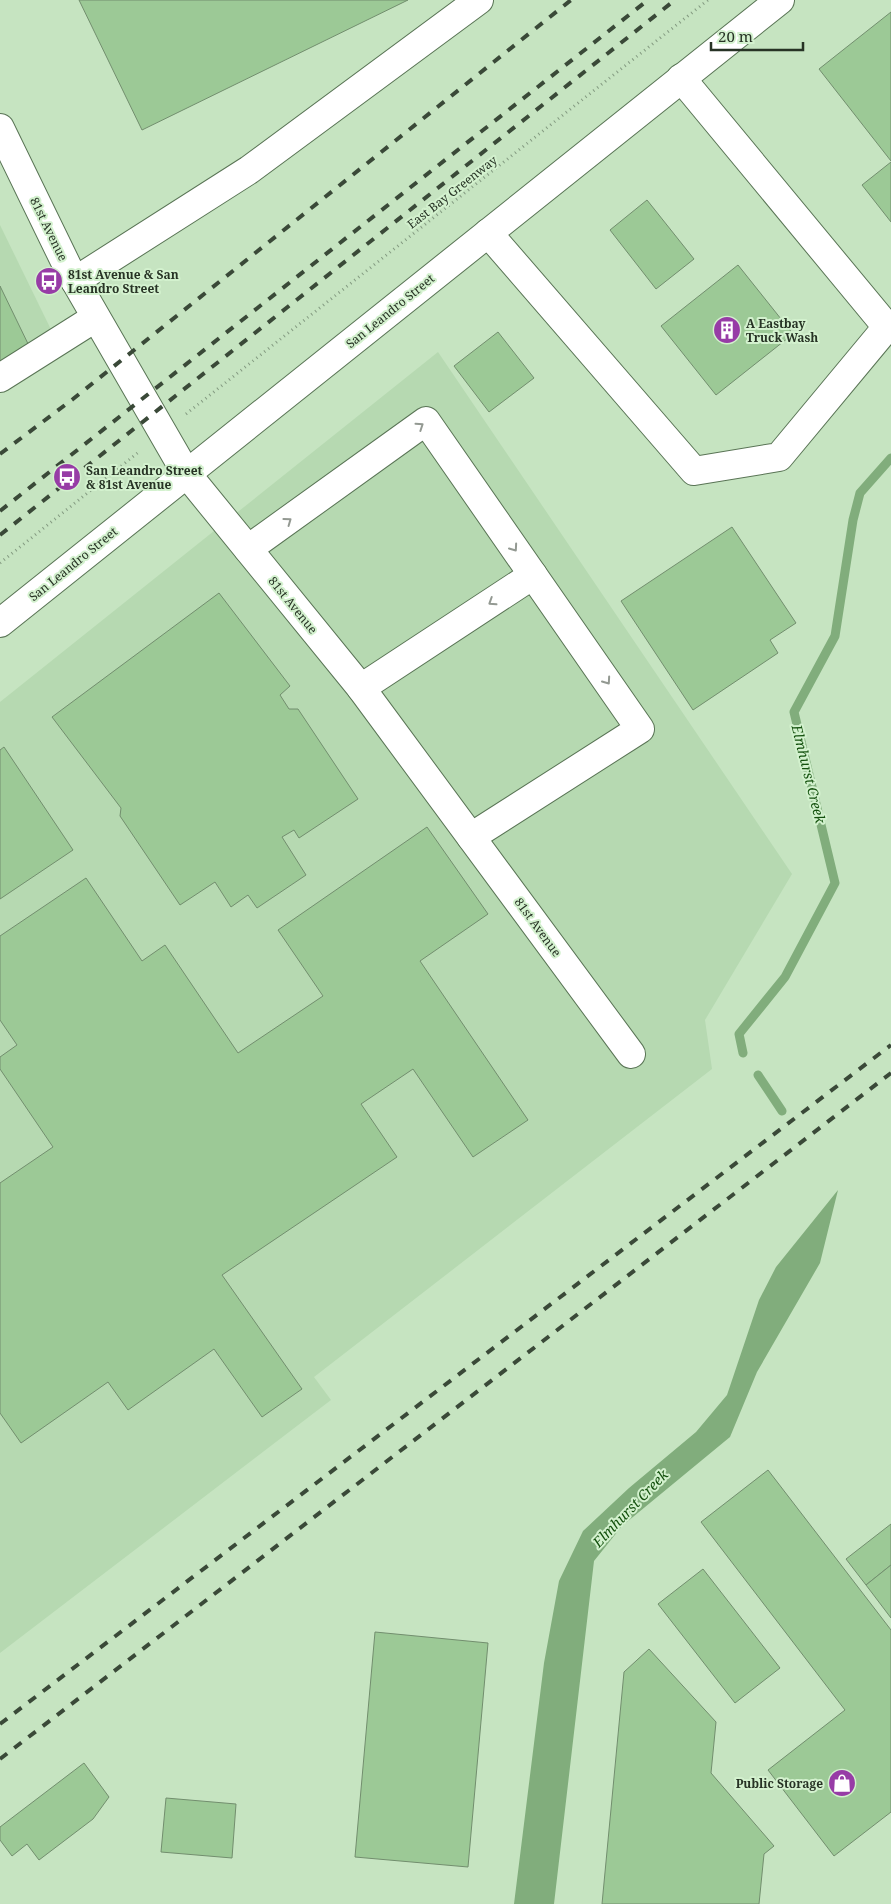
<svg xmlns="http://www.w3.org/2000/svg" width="891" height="1904" font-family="'Noto Serif',serif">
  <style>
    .built { fill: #b6d9b1 }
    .water { fill: #81ad7c }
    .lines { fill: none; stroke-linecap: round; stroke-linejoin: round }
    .stream { stroke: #81ad7c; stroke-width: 9 }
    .building { fill: #9cc996; stroke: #728e6e }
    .minor-casing { stroke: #597455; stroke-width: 30 }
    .major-casing { stroke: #597455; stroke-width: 30 }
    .path { stroke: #839a80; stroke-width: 3; stroke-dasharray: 1 4; stroke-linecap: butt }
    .minor { stroke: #fff; stroke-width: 28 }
    .major { stroke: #fff; stroke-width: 28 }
    .rail { stroke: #3a4938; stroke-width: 4; stroke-dasharray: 9 9; stroke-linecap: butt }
    .oneway { stroke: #939992 }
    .labels { text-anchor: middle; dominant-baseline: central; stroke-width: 4; stroke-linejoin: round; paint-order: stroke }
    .street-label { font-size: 12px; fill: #273325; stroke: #d3f1ce }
    .poi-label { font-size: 12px; font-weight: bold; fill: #273325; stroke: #d3f1ce; text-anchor: start }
    .water-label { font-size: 14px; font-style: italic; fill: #14510e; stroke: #d3f1ce }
  </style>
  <rect width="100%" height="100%" fill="#c6e4c1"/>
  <!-- built -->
  <g class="built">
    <polygon points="0,225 60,348 0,389"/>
    <polygon points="438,352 792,874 705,1020 712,1069 314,1377 331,1400 0,1653 0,702"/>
  </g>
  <!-- water -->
  <polygon class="water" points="838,1190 820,1263 757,1372 730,1437 622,1526 594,1561 554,1904 514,1904 544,1663 559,1581 583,1531 629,1488 696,1432 727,1395 759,1300 776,1267"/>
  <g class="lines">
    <!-- stream -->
    <g class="stream">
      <polyline points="743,1053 739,1034 785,977 835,883 794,712 835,636 853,520 860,493 891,458"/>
      <polyline points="758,1075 782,1111"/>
    </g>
  </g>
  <!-- building -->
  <g class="building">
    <polygon points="79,0 408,0 142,130"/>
    <polygon points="891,12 891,161 819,69"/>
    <polygon points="891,162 891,222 862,185"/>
    <polygon points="647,200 694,259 656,289 610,230"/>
    <polygon points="738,265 793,334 716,395 661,326"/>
    <polygon points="0,286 32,352 0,367"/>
    <polygon points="498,332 534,378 489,412 454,366"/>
    <polygon points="732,527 796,623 770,640 778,653 693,710 621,601"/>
    <polygon points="219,593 290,686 280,695 289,709 298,709 358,799 299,838 294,830 282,837 306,875 257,908 248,895 231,907 215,882 180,905 120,816 121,808 52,717"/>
    <polygon points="4,747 73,850 0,899 0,750"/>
    <polygon points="427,827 488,914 420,961 528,1120 473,1157 413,1069 361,1104 397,1157 222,1275 302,1389 262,1417 214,1349 128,1410 108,1382 21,1443 0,1413 0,1183 53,1147 0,1069 0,1057 17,1045 0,1020 0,936 86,878 142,961 165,945 238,1053 323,996 278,930"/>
    <polygon points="768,1470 891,1630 891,1812 834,1856 768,1770 845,1710 701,1522"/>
    <polygon points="891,1524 891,1565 866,1585 846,1559"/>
    <polygon points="891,1565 891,1618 866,1585"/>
    <polygon points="703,1569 780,1668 735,1703 658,1604"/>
    <polygon points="375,1632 488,1643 468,1867 355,1857"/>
    <polygon points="649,1649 716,1722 711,1773 774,1846 764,1854 759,1904 602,1904 624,1672"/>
    <polygon points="84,1763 109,1797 93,1819 39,1860 27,1844 12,1856 0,1840 0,1827"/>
    <polygon points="166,1798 236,1804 232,1858 161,1852"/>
  </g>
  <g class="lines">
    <!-- minor casing -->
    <g class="minor-casing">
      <g id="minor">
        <polyline points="0,128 70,272 186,473 361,688 631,1054"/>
        <polyline points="488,233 694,471 779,457 887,327 681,78"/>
        <polyline points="75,281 249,170 479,0"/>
        <polyline points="0,378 95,318"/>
        <polyline points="248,549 426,421 640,729 471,837"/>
        <polyline points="361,688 533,575"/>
      </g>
    </g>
    <!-- major casing -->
    <g class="major-casing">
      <polyline id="major" points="0,623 780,0"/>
    </g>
    <!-- path -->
    <g class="path">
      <polyline points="186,414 708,0"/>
      <polyline points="0,563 140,451"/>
    </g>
    <!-- minor -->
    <use href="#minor" class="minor"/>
    <!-- major -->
    <use href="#major" class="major"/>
    <!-- rail -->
    <g class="rail">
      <polyline points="0,454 73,399 571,0"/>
      <polyline points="0,511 648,0"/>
      <polyline points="0,535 675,0"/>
      <polyline points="0,1724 891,1045"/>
      <polyline points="0,1759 891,1073"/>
    </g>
  </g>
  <!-- one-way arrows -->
  <defs><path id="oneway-chevron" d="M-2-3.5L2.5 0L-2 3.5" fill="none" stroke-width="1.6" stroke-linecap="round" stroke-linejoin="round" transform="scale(1.25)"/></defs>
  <g class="oneway">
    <use href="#oneway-chevron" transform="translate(420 426) rotate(-34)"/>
    <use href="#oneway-chevron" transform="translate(288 521) rotate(-36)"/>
    <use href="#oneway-chevron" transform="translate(514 548) rotate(55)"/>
    <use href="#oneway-chevron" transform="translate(492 602) rotate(147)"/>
    <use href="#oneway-chevron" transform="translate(607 681) rotate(55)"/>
  </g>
  <!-- icons -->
  <defs>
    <g id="bus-disc" transform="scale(1.4375)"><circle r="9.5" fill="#973ca6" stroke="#d3f1ce"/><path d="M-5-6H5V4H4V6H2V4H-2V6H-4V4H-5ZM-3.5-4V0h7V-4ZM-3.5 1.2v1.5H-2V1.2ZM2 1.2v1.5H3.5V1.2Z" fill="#fff"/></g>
    <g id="building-disc" transform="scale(1.4375)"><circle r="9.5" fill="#973ca6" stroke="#d3f1ce"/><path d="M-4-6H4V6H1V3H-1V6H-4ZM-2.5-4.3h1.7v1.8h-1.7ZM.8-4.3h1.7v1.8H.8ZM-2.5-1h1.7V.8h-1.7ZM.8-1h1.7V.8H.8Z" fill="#fff"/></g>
    <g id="shop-disc" transform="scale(1.4375)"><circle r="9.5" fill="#973ca6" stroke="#d3f1ce"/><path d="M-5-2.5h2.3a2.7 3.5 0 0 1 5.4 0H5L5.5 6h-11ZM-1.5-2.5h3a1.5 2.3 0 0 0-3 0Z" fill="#fff"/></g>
  </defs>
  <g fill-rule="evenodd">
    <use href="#bus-disc" x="49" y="281"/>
    <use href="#building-disc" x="727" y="330"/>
    <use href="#bus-disc" x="67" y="477"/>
    <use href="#shop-disc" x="842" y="1783"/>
  </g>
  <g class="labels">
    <!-- street labels -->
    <g class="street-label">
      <text transform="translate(452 192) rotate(-38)">East Bay Greenway</text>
      <text transform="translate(49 229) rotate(64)">81st Avenue</text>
      <text transform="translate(390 311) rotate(-39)">San Leandro Street</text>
      <text transform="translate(73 564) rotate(-39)">San Leandro Street</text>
      <text transform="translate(293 605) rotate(51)">81st Avenue</text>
      <text transform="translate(538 927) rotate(54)">81st Avenue</text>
    </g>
    <!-- poi labels -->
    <g class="poi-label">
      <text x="68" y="274">81st Avenue &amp; San<tspan x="68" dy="14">Leandro Street</tspan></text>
      <text x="746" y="323">A Eastbay<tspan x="746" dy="14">Truck Wash</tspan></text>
      <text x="86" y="470">San Leandro Street<tspan x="86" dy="14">&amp; 81st Avenue</tspan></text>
      <text x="823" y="1783" text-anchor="end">Public Storage</text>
    </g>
    <!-- water labels -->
    <g class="water-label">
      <text transform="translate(809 774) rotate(76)">Elmhurst Creek</text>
      <text transform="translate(630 1508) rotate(-46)">Elmhurst Creek</text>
    </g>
  </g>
  <!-- scale -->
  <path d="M711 42v8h92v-8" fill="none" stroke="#273325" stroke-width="2.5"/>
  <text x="718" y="42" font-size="15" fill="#273325" stroke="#d3f1ce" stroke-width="4" paint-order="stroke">20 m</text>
</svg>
